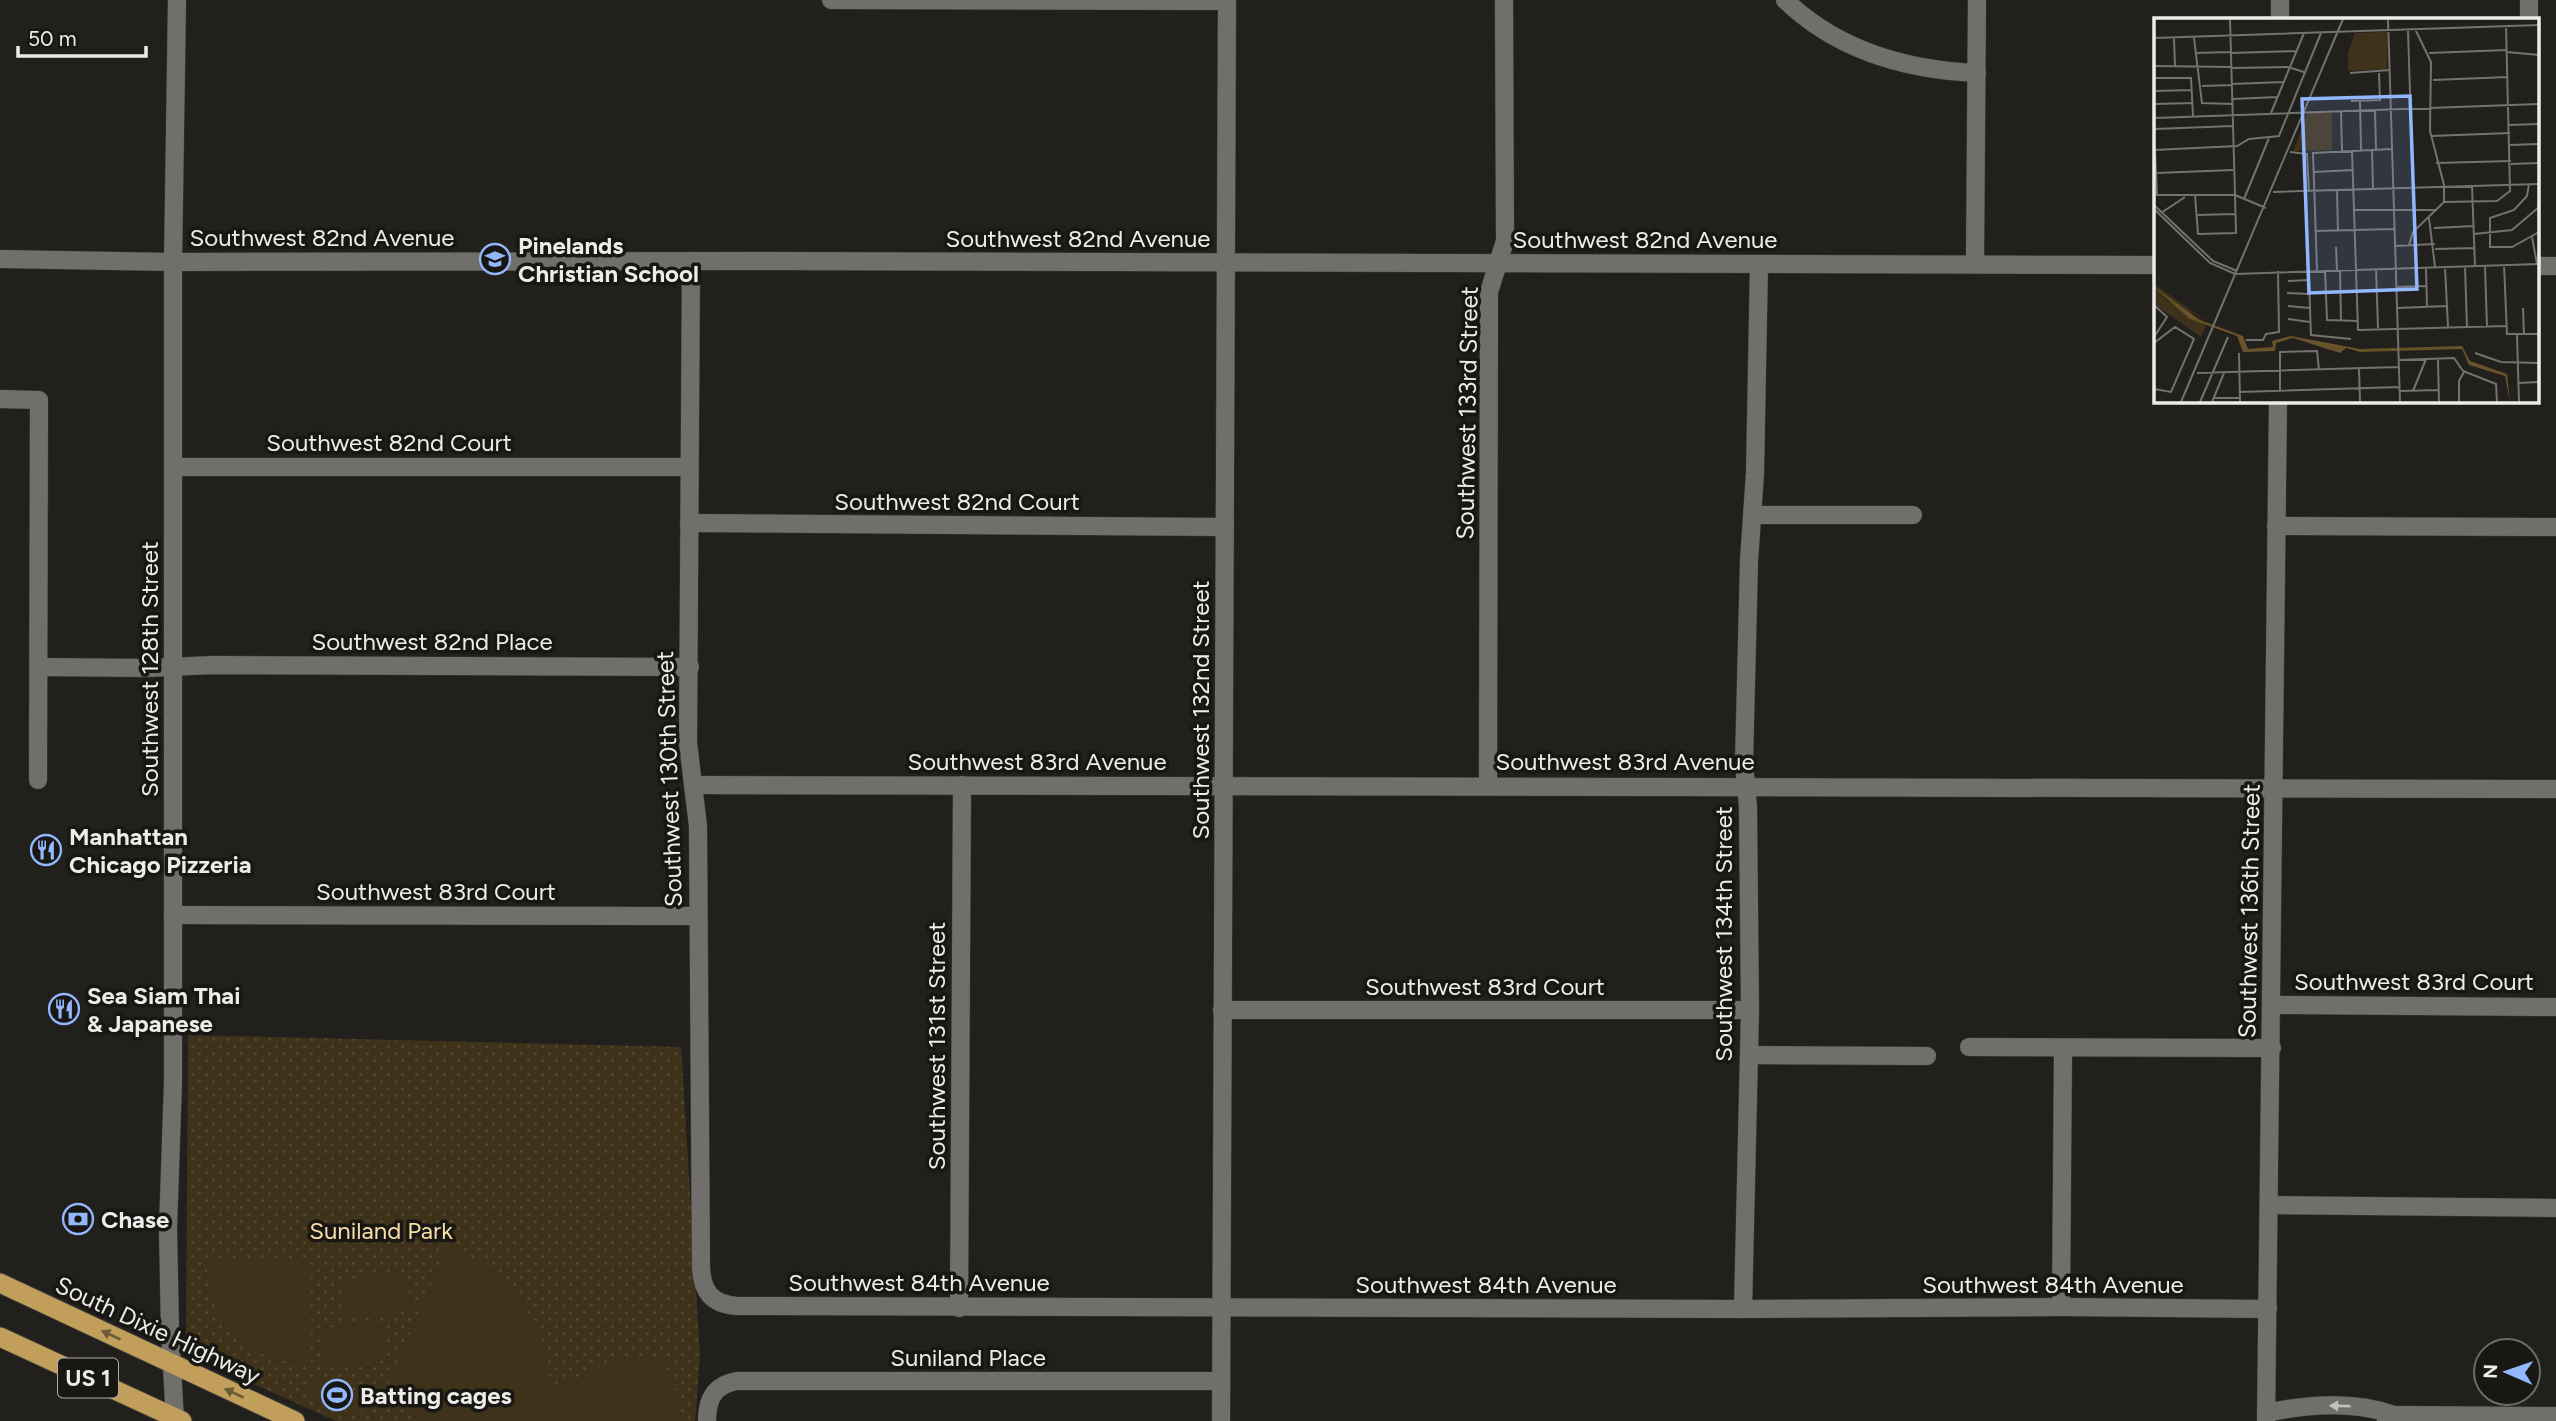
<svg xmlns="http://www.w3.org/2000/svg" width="2556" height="1421" font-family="Figtree,sans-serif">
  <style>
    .park { fill: url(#park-dots) }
    .pitch { fill: #3f321a }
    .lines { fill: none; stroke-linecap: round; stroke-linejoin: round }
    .minor-casing { stroke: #3d3c3a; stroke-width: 19 }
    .tertiary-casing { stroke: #3d3c3a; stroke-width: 19 }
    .trunk-casing { stroke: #3d3c3a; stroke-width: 21 }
    .minor { stroke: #716f6c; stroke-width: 18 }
    .tertiary { stroke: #716f6c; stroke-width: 18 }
    .trunk { stroke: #c19f5b; stroke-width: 19 }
    .oneway { fill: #6c5b38 }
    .oneway2 { fill: #c2c0be }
    .labels { text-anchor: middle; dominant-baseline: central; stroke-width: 7; stroke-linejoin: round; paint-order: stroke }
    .shield { fill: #181714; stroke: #adacaa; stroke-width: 2 }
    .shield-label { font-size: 23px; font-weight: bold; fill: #edecea }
    .street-label { font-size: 24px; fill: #edecea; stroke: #181714 }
    .poi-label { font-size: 24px; font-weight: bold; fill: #edecea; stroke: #181714; text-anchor: start }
    .park-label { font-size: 24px; fill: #fadea9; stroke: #181714 }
    .inset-road { fill: none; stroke: #73726f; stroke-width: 2 }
    .view { fill: #92b7fd; fill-opacity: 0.15; stroke: #92b7fd; stroke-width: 3.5 }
    .inset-edge { fill: none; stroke: #edecea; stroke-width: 3.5 }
  </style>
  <defs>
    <pattern id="park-dots" width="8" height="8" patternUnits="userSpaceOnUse" patternTransform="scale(1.75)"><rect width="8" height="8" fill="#3f321a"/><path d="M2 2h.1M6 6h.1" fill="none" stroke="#524630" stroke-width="1.8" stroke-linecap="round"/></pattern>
  </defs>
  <rect width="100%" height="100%" fill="#21201d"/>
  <!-- park -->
  <polygon class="park" points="188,1035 681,1047 700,1355 695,1421 336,1421 186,1354"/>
  <!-- pitch -->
  <g class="pitch">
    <polygon points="448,1244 487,1266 510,1288 541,1332 551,1391 587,1372 619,1361 662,1358 679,1398 676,1421 421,1421 387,1400 386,1389"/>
    <path d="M207,1257L307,1260L311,1271V1364C248,1364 204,1322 207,1257Z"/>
    <polygon points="406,1272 411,1311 345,1318 341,1280"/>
    <polygon points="383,1321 388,1360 323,1368 319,1329"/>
    <polygon points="315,1372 368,1397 358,1416 306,1392"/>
  </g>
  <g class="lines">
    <!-- minor casing -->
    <g class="minor-casing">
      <g id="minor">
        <polyline points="831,0 1227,1"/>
        <path d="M1785,0C1838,51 1905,70 1977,73"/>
        <polyline points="2529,19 2529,0"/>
        <path d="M691,261L688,743L698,826L701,1267C702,1291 711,1304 737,1306L1743,1309L2061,1307L2268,1309"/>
        <polyline points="1975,263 1977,0"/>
        <polyline points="0,399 39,400 38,780"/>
        <polyline points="174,467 689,467"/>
        <polyline points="1753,515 1913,515"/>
        <polyline points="689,523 1225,527"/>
        <polyline points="2276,526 2556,527"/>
        <polyline points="39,667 147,668 213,665 690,667"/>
        <polyline points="693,785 2556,789"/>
        <polyline points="1488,786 1489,292 1505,241 1504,0"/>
        <polyline points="173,915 698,916"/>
        <polyline points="2272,1005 2556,1007"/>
        <polyline points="1222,1010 1750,1010"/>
        <polyline points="1969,1047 2272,1048"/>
        <polyline points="1749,1055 1927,1056"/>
        <polyline points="2270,1205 2556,1208"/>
        <polyline points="2061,1307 2063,1049"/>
        <polyline points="959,1308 962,785"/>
        <polyline points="1743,1309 1750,1010 1748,807 1744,763 1749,561 1755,473 1759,264"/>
        <path d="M2266,1413C2308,1404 2353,1400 2394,1415L2386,1420"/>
        <path d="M707,1421C707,1399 714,1385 737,1381H1221"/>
        <polyline points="2394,1421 2394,1415 2556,1416"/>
      </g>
    </g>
    <!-- tertiary casing -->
    <g class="tertiary-casing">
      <g id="tertiary">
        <polyline points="2280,0 2280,19"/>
        <polyline points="0,259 173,262 762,261 2155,265"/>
        <polyline points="2537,266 2556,266"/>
        <polyline points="175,1421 170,1331 168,1228 173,1082 173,262 177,0"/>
        <polyline points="1221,1421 1227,0"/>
        <polyline points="2266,1421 2278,401"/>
      </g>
    </g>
    <!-- trunk casing -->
    <g class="trunk-casing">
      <g id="trunk">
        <polyline points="0,1283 295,1421"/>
        <polyline points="0,1337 182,1421"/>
      </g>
    </g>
    <!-- minor -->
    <use href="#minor" class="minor"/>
    <!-- tertiary -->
    <use href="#tertiary" class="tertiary"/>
    <!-- trunk -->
    <use href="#trunk" class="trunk"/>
  </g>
  <!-- one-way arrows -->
  <defs><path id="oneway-solid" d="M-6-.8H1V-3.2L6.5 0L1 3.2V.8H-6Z" transform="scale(1.75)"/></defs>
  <g class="oneway">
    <use href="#oneway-solid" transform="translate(111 1335) rotate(-155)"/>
    <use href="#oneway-solid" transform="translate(234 1393) rotate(-155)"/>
  </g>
  <use class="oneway2" href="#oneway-solid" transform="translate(2340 1406) rotate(-179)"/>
  <!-- icons -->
  <defs>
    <g id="school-ring" transform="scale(1.575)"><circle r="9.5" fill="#181714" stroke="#92b7fd" stroke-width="1.5"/><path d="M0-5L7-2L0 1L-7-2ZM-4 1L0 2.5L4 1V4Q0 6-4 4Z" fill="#92b7fd"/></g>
    <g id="restaurant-ring" transform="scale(1.575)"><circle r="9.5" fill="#181714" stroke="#92b7fd" stroke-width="1.5"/><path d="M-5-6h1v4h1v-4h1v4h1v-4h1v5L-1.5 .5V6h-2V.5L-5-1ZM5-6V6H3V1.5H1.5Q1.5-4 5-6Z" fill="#92b7fd"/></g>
    <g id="bank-ring" transform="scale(1.575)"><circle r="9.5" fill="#181714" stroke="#92b7fd" stroke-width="1.5"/><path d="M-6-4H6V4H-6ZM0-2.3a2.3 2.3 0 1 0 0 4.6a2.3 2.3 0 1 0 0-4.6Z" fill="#92b7fd"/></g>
    <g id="stadium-ring" transform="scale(1.575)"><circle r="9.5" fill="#181714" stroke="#92b7fd" stroke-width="1.5"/><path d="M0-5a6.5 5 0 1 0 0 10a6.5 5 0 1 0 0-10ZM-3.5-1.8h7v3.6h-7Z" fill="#92b7fd"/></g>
  </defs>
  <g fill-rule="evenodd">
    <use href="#school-ring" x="495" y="259"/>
    <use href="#restaurant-ring" x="46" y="850"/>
    <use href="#restaurant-ring" x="64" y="1009"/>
    <use href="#bank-ring" x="78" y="1219"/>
    <use href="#stadium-ring" x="337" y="1395"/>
  </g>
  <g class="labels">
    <!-- shield labels -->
    <rect class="shield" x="58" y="1358.5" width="60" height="39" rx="5"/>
    <g class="shield-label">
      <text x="88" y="1378">US 1</text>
    </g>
    <!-- street labels -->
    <g class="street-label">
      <text x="322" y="237">Southwest 82nd Avenue</text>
      <text x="1078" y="238">Southwest 82nd Avenue</text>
      <text x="1645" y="239">Southwest 82nd Avenue</text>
      <text transform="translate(1467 413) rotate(-89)">Southwest 133rd Street</text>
      <text x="389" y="442">Southwest 82nd Court</text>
      <text x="957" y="501">Southwest 82nd Court</text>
      <text x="432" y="641">Southwest 82nd Place</text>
      <text transform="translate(149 669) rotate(-90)">Southwest 128th Street</text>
      <text transform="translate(1200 710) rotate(-90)">Southwest 132nd Street</text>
      <text x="1037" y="761">Southwest 83rd Avenue</text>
      <text x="1625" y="761">Southwest 83rd Avenue</text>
      <text transform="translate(669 779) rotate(-92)">Southwest 130th Street</text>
      <text x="436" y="891">Southwest 83rd Court</text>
      <text transform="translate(2249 911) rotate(-89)">Southwest 136th Street</text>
      <text transform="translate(1723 934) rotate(-90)">Southwest 134th Street</text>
      <text x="2414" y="981">Southwest 83rd Court</text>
      <text x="1485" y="986">Southwest 83rd Court</text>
      <text transform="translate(936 1046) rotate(-90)">Southwest 131st Street</text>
      <text x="919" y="1282">Southwest 84th Avenue</text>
      <text x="1486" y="1284">Southwest 84th Avenue</text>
      <text x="2053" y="1284">Southwest 84th Avenue</text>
      <text transform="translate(158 1330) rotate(25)">South Dixie Highway</text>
      <text x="968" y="1357">Suniland Place</text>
    </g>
    <!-- poi labels -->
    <g class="poi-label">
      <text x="518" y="245">Pinelands<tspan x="518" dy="28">Christian School</tspan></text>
      <text x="69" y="836">Manhattan<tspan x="69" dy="28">Chicago Pizzeria</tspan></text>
      <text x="87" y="995">Sea Siam Thai<tspan x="87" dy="28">&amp; Japanese</tspan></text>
      <text x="101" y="1219">Chase</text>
      <text x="360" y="1395">Batting cages</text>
    </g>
    <!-- park labels -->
    <g class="park-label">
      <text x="381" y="1230">Suniland Park</text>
    </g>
  </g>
  <!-- overview -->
  <g transform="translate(2154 18)">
    <rect width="385" height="385" fill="#21201d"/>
    <path d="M0,266L54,304L3,275L52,308L47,319L0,286Z" fill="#3f321a"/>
    <path d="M233,14V51L194,53V35L201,15ZM154,95H178V132L139,133Z" fill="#3f321a"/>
    <path d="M161,97V104L156,105L163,115L152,123L155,131H143L154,111L151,104Z" fill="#3f321a"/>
    <path d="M0,269L46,302L89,318L94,331L119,329L118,323L137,318L206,331L308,328L316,343L353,356L356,384L351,358L315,347L308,331L206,334L192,330L186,335L139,320L122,325L121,333L89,334L83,318L36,301Z" fill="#68532a"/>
    <path class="inset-road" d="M76,1L81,177L112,190M234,1L246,384M261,11L277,44L276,113L290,167V184M254,12L259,170M0,20L385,7M20,20L21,48M40,20L48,85L78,86M353,34L385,37M41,35L77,34M77,35L142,33M275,35L353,32M0,48L77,49M77,50L134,49L150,54M196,55L236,52M0,60H37L39,98M279,62L354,59M78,66L130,64M48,68L77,67M0,73L38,72M79,81L123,79M206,82L207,132M197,83L226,82L225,55M0,86L39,85M221,92L222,131M187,93L188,133M117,95L150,15M0,100L385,86M355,107L385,106M0,111L79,108M277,118L356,115M356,127L385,126M218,131L219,172M0,132L83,128L95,121L125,118L167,15M1,132L3,177H81L82,215L44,216L41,177M198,132L204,312L352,308M136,134L153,136L155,174M282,145L357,143M357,146L385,145M160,154L199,152M2,155L79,152M375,166L373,178L360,192L336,200V229H358L385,214M318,168L321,248M183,173L184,213M119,174L385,166M90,181L115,120M290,184L343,183L356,173L352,8M0,187L59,243L83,253M0,191L56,245L81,256L385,246M200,192H283M7,195L31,179M42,197L82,196M275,200L281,249M280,210L320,208M161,213L240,211M320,216L358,212L385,189M378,219L383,246M255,227L259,214L290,184M241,228L281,226M182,229L183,252M281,231L320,230M350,247L353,316H385M311,248L313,310M331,248L333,309M291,249L294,309M272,250L273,289M222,251L224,310M163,252L159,135L238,131M171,252L173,302L204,303M186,252L187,303M134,263L155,262L157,317L197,321M242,269L272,268M133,275L156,276M0,287L13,299L0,319M134,288L156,290M243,290L293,288M369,290L370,317M134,301L156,304M363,317L365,384M92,322H109L112,316L125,314L124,253M0,325L21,309L40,321L17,374L0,371M85,335L86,384M321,335L347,344L385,345M284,341L285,384M245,342L300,340L309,353L342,366L343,384M205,351L206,384M43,355L245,349M364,365L385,364M126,373V334L163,333L165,352M246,373L285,372M259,373L272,341M85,374L246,369M60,380H86M27,384L189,1M46,384L74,319M58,384L70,355M305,384V363L310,354"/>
    <path class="view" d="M256,78L263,271L155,275L148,81Z"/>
    <rect width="385" height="385" class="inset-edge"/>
  </g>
  <!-- north arrow -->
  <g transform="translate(2507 1372) rotate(272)"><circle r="33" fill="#181714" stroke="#6d6c6a" stroke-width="2"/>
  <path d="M0-5L12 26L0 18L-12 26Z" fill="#92b7fd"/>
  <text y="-10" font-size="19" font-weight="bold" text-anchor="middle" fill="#edecea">N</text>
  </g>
  <!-- scale -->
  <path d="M18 46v10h128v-10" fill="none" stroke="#edecea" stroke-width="3.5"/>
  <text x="28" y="46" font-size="21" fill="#edecea" stroke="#181714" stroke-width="5" paint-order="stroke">50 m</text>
</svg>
